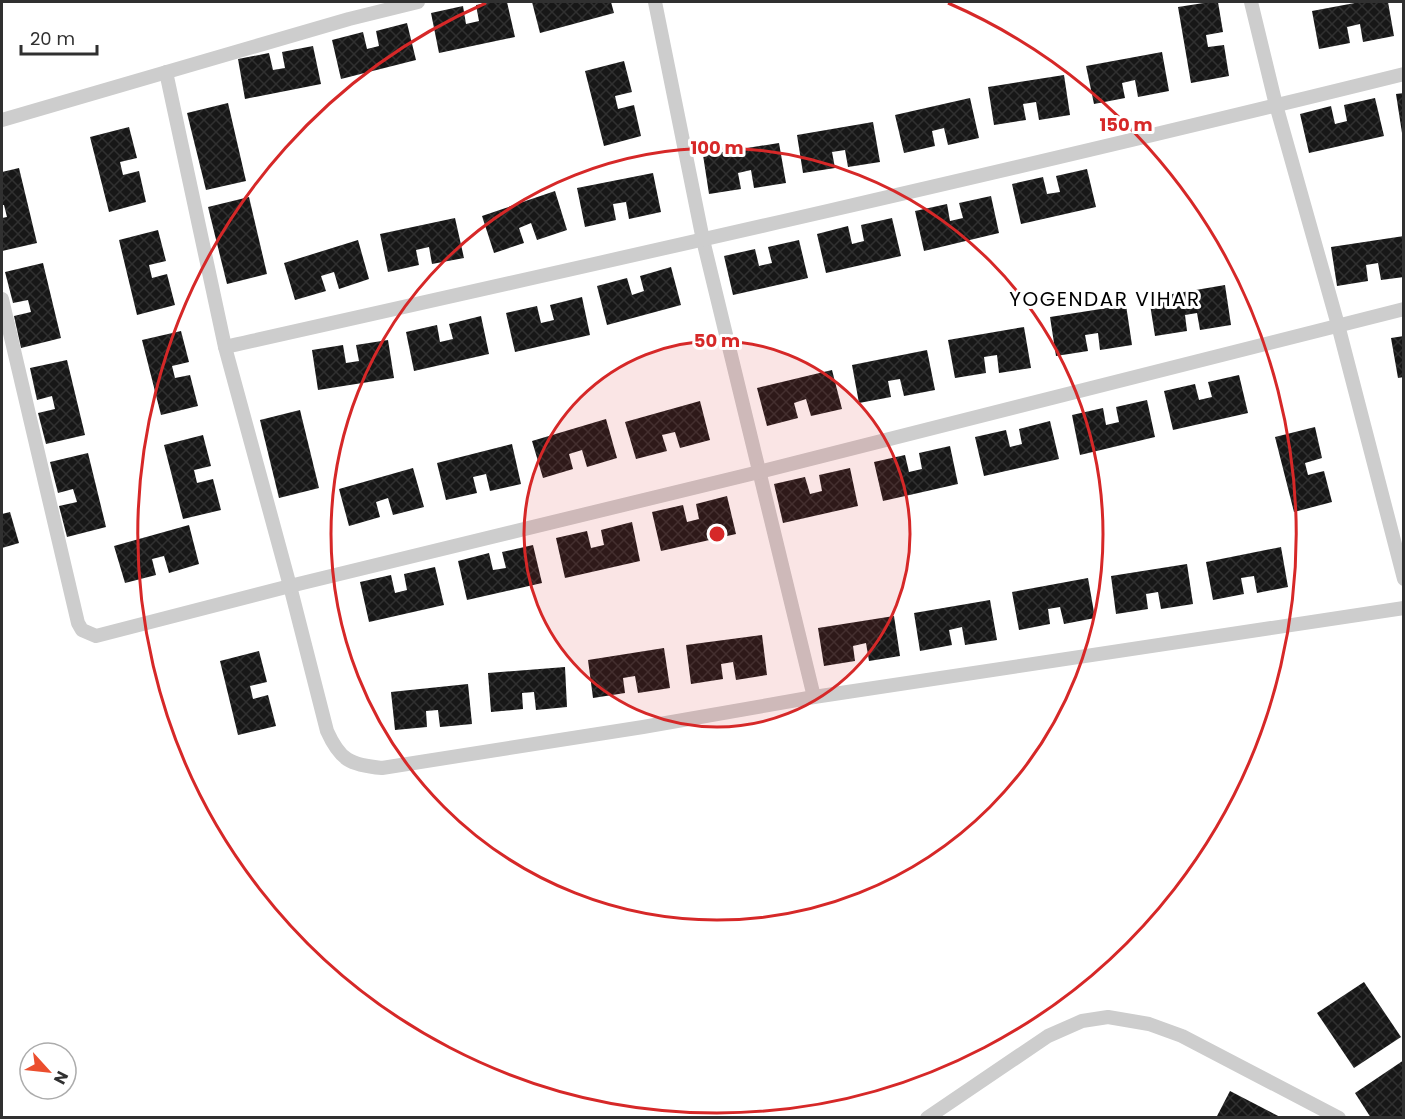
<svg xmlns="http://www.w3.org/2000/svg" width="1405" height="1119" font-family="Poppins,sans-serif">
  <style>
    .building { fill: url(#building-cross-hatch) }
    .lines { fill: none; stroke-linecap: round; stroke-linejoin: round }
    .lane { stroke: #cdcdcd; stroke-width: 14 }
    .ring { fill: none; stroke: #d62828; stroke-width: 3 }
    .labels { text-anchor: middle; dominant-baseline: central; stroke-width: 6; stroke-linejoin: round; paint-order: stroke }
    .neighbourhood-label { font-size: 20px; letter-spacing: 1.5px; fill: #000; stroke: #fff }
    .centre { fill: #d62828; stroke: #fff; stroke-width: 3 }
    .ring-label { font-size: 18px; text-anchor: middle; font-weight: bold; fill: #d62828; stroke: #fff; stroke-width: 6; stroke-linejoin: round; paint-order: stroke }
  </style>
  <defs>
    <pattern id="building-cross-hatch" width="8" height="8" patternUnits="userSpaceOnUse" patternTransform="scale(1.5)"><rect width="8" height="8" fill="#171717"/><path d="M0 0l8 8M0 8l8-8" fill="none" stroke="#303030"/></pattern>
  </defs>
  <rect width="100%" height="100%" fill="#fff"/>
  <!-- building -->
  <g class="building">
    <polygon points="494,2 507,2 515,37 439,53 431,13 463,6 466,24 479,21 476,5"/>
    <polygon points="532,2 611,2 614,13 540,33"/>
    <polygon points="1210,2 1218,2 1223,32 1206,35 1208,47 1224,45 1229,76 1191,83 1178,7"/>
    <polygon points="1360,2 1388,2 1394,36 1363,42 1360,24 1347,27 1350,43 1319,49 1312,11"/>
    <polygon points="407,23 416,60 341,79 332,40 363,32 367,49 379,46 376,31"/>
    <polygon points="313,46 321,84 245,99 238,59 269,53 273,70 285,68 282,52"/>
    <polygon points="1162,52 1169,91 1138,97 1135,80 1122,83 1125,98 1094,104 1086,66"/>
    <polygon points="624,61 632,92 615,96 618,109 634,105 641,136 604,146 585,71"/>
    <polygon points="1064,75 1070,115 1039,120 1036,102 1023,104 1026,120 994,125 988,87"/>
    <polygon points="1404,93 1404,133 1402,133 1396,94"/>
    <polygon points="970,98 979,138 948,145 944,128 932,131 935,146 904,153 895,115"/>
    <polygon points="1375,98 1384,136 1309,153 1300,114 1331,106 1335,124 1347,121 1344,105"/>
    <polygon points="228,103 246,181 206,190 187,113"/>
    <polygon points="873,122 880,162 848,167 845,150 832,152 835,168 803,173 797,135"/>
    <polygon points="129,127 137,158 120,162 123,175 139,171 146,202 109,212 90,137"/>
    <polygon points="779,143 786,183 754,188 751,170 738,173 741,189 709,194 703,155"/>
    <polygon points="19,168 37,243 2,251 2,218 7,217 4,205 2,205 2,172"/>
    <polygon points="1087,169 1096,207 1021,224 1012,184 1043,177 1047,194 1060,192 1056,176"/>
    <polygon points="653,173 661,212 629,219 626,202 613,204 616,220 585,227 577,188"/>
    <polygon points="555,191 567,230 537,240 531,223 519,228 524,243 494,253 482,216"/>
    <polygon points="991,196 999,233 924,251 915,211 947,204 950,221 963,218 959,203"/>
    <polygon points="249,197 267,274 227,284 208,207"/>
    <polygon points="455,218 464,258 432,264 429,247 416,250 419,265 388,272 380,234"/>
    <polygon points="892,218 901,256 826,273 817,234 848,226 852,244 864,241 861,225"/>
    <polygon points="158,230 166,261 149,265 152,278 167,274 175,305 137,315 119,240"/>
    <polygon points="1404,236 1404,277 1381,280 1378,263 1366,265 1368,281 1337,286 1331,247"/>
    <polygon points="358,240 369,279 339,289 334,272 321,276 326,291 295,300 284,263"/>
    <polygon points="799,240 808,278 733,295 724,256 755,249 759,266 772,263 768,247"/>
    <polygon points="43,263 61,338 21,348 14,316 31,312 28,300 13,303 5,272"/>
    <polygon points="671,267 681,305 607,325 597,286 627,278 632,295 644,291 640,276"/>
    <polygon points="1225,285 1231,325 1200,330 1197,313 1185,315 1187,331 1155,336 1149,298"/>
    <polygon points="582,297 590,335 515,352 506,313 537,306 541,323 554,320 550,305"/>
    <polygon points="1126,305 1132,345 1100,350 1098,333 1085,335 1088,351 1056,356 1050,317"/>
    <polygon points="481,316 489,354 414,371 406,332 437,325 440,342 453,339 449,324"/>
    <polygon points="1024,327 1031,368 999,373 997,355 984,357 986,373 955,378 948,340"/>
    <polygon points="181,331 189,362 172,366 175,378 190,375 198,406 161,415 142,340"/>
    <polygon points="1404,336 1404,377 1398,378 1391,338"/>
    <polygon points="388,340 394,378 318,390 312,350 343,345 346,363 359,361 356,345"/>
    <polygon points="927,350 935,390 904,396 900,379 888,381 891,397 859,403 852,365"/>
    <polygon points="67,360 85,435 46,444 38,413 55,409 52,396 37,400 30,368"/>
    <polygon points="832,370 842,409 811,416 806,399 794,403 798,418 767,426 757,388"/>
    <polygon points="1239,375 1248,413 1173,430 1164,391 1195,384 1199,400 1212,397 1208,382"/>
    <polygon points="1147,400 1155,437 1080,455 1072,415 1103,408 1106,425 1119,422 1116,407"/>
    <polygon points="700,401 710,440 680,448 675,432 662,435 667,451 636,459 625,422"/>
    <polygon points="300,410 319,488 279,498 260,420"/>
    <polygon points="606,419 617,458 587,467 582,450 569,454 573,469 543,478 532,441"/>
    <polygon points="1050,421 1059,459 984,476 975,437 1006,430 1010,447 1022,444 1019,429"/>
    <polygon points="1315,427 1322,458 1305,463 1308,475 1324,471 1332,502 1294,512 1275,437"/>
    <polygon points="203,435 211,466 194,470 197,483 213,479 221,510 183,519 164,445"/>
    <polygon points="512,444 521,484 490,491 486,474 473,477 477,493 446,500 437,463"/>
    <polygon points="950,446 958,484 883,501 874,462 905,455 909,472 922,469 919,453"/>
    <polygon points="88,453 106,527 67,537 59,506 77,502 73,489 58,493 50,462"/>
    <polygon points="413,468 424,507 393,515 388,498 376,502 380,517 349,526 339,489"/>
    <polygon points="850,468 858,506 783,523 774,484 805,477 810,494 822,491 819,475"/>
    <polygon points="727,496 736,534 661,551 652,512 683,505 687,522 699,519 696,504"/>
    <polygon points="10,512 19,543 2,548 2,514"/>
    <polygon points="632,522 640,561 565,578 556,538 587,531 591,548 604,545 601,530"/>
    <polygon points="189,525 199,564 169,573 164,556 152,559 156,575 125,583 114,546"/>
    <polygon points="533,545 542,583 467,600 458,561 489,553 493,570 506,568 502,552"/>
    <polygon points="1281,547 1288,587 1257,593 1254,576 1241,578 1244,594 1213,600 1206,562"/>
    <polygon points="1187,564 1193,604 1161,609 1158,592 1146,594 1148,609 1116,614 1111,576"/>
    <polygon points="435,567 444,605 369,622 360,582 391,575 395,593 407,590 404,574"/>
    <polygon points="1088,578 1095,618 1064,624 1060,607 1048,609 1050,624 1019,630 1012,592"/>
    <polygon points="990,600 997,640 965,645 962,627 949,630 952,645 920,651 914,613"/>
    <polygon points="894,616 900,656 869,661 866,643 853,646 855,661 824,666 818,628"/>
    <polygon points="762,635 767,675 736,680 733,662 721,664 723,679 691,684 686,645"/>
    <polygon points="664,648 670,688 638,693 635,676 623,678 625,693 593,698 588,660"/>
    <polygon points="259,651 267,682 250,686 253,699 268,695 276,726 238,735 220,661"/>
    <polygon points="565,667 567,707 536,710 534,692 522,693 523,709 491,712 488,673"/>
    <polygon points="468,684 472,724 440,727 438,710 426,711 427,727 395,730 391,692"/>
    <polygon points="1364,982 1401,1037 1354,1068 1317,1013"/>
    <polygon points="1404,1060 1404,1118 1371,1118 1355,1093"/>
    <polygon points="1230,1091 1282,1118 1216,1118"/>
  </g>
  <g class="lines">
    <!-- lane -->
    <g class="lane">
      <polyline points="655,2 703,240 814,697"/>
      <polyline points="1251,2 1276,105 1338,325 1404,579"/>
      <path d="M166,72L225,347L290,586L327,731C340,760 350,765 382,768L643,727L814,697L1404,608"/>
      <polyline points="2,120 349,19 418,2"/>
      <polyline points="2,299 78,623 82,630 96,636 290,586 759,472 1404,309"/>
      <path d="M225,347C618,259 1012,171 1404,74"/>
      <polyline points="927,1118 1048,1036 1082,1021 1108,1017 1149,1024 1182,1036 1339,1118"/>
    </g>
  </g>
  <!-- distance rings -->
  <circle cx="717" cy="534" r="193" fill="#d62828" fill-opacity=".12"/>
  <g class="ring">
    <circle cx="717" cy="534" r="193"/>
    <circle cx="717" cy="534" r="386"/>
    <path d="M948 3A579 579 0 1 1 486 3"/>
  </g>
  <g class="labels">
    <!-- neighbourhood labels -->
    <g class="neighbourhood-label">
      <text x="1105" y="299">YOGENDAR VIHAR</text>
    </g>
  </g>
  <circle cx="717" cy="534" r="9" class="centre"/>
  <g class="ring-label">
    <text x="1126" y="131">150 m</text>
    <text x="717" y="154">100 m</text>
    <text x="717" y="347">50 m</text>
  </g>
  <!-- border -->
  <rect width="1405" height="1119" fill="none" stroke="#303030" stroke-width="6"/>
  <!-- north arrow -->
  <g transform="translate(48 1071) rotate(117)"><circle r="28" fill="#ffffff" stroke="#acacac" stroke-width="1.5"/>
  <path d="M0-4.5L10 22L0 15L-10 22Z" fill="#eb4e2e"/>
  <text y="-9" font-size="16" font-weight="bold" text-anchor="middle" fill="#303030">N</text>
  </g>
  <!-- scale -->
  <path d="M21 45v9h76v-9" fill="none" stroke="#303030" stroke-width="3"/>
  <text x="30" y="45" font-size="18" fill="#303030" stroke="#ffffff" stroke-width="4.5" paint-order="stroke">20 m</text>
</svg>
